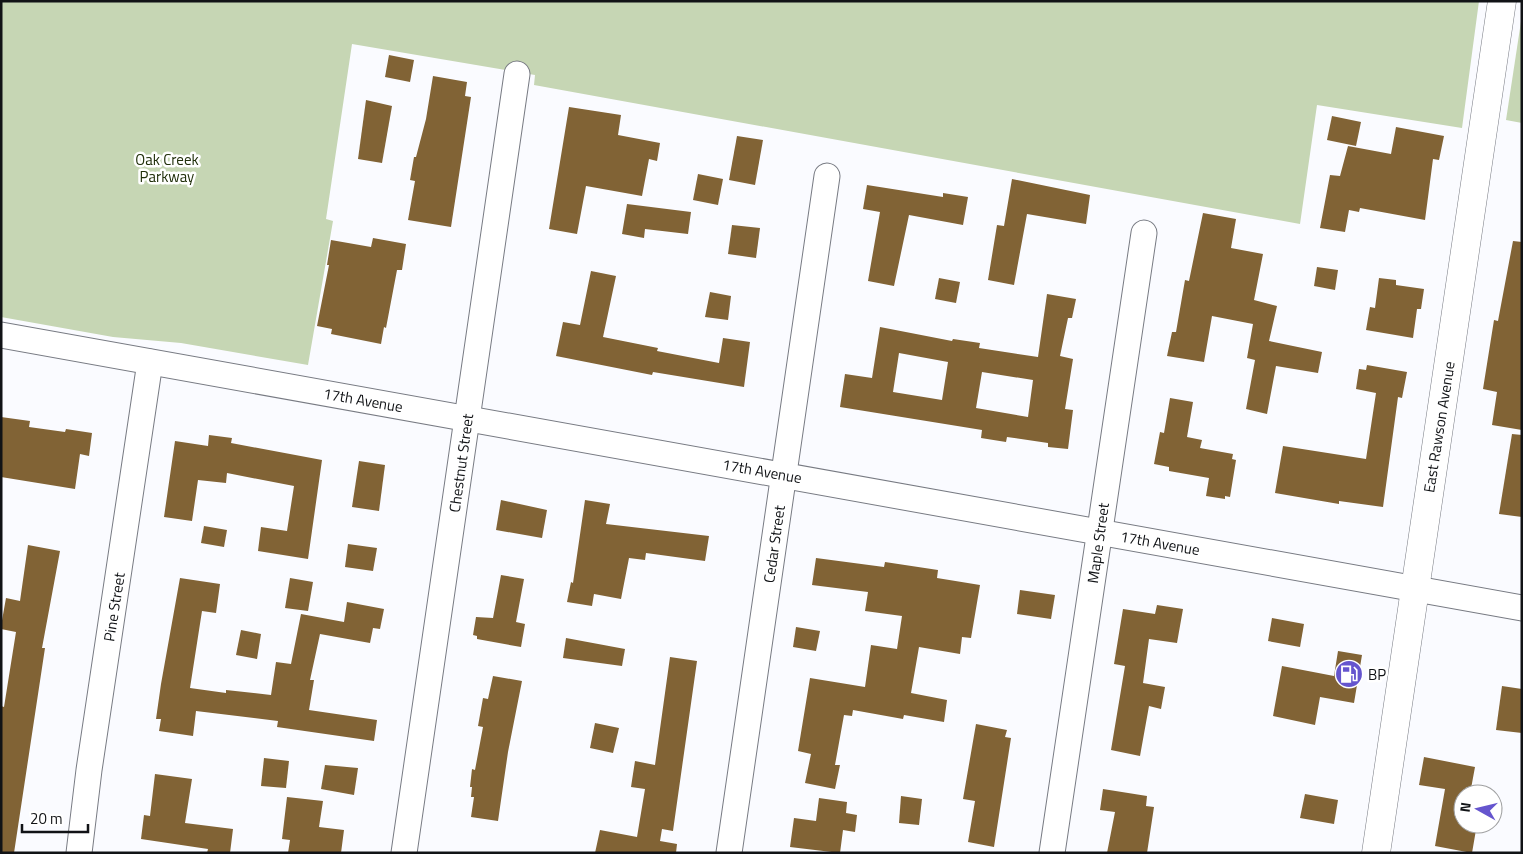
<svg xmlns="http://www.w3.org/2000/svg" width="1523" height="854" font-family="'Titillium Web',sans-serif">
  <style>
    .green { fill: #c6d6b4 }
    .building { fill: #816335; fill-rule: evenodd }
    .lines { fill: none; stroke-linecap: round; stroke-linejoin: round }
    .minor-casing { stroke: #787b83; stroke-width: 27 }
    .secondary-casing { stroke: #787b83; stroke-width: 29 }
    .minor { stroke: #fff; stroke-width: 25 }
    .secondary { stroke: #fff; stroke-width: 28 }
    .labels { text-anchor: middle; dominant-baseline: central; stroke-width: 5; stroke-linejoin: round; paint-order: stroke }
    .park-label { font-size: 15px; fill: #202f0a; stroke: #fff }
    .street-label { font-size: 15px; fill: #111316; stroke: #fff }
    .poi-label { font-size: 15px; fill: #111316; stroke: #fff; text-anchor: start }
  </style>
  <rect width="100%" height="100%" fill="#fafbff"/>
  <!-- green -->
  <g class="green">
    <polygon points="1,1 1479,1 1462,128 1317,105 1300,224 534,85 535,75 352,44 326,219 333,221 308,365 181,343 113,337 1,317"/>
    <polygon points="1522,15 1522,123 1506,120"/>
  </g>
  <!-- building -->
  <g class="building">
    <polygon points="389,55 414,60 410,82 385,77"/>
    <polygon points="433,76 467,82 465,96 471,97 451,227 408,220 415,181 410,180 414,157 416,157 426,119"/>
    <polygon points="366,100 392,106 382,163 358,159"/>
    <polygon points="569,107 621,115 618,135 660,143 657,161 649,159 642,196 586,186 577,234 549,229"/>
    <polygon points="1332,116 1361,122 1356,146 1327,140"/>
    <polygon points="1396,127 1444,136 1439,160 1433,159 1425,220 1360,208 1359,212 1349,210 1345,232 1320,228 1330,175 1340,176 1348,146 1391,154"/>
    <polygon points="737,136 763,140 755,185 729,180"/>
    <polygon points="698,174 723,179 718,205 693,200"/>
    <polygon points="1012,179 1090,195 1086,224 1027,214 1014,285 988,280 997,225 1004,226"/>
    <polygon points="867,185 943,197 943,193 968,197 963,225 909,215 894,286 868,281 880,212 863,209"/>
    <polygon points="627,204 691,212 688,234 645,229 644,238 622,234"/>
    <polygon points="1203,213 1236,219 1231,248 1263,254 1254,300 1277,306 1269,341 1322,352 1318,373 1276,366 1267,414 1246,409 1255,360 1247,358 1253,324 1212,316 1204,362 1167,356 1172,332 1176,332 1185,280 1189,281"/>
    <polygon points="732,225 760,228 756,258 728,254"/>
    <polygon points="373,238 406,244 402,270 397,270 386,328 384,327 381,344 331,334 332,329 317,326 329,265 327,265 331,240 371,247"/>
    <polygon points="1513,241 1522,242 1522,430 1492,425 1497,392 1483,389 1494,320 1498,321"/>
    <polygon points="1317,267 1338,270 1335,290 1314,286"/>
    <polygon points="591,271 616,276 603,337 658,348 657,351 719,363 723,338 750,342 744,387 653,372 652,375 556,356 563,322 580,325"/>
    <polygon points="939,278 960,282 956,303 935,299"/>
    <polygon points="1379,278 1396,280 1396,285 1424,289 1421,309 1417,309 1413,338 1366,330 1370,307 1375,308"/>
    <polygon points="710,292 731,296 728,320 705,317"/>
    <path d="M1047,294L1076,299L1072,318H1068L1060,356L1073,359L1065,409L1073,410L1068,449L1048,447V443L1007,437L1006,442L981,438L982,430L840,407L845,374L872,378L880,327L952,341L953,339L980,343L979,348L1038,357ZM899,353L948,362L942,400L893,392ZM982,372L1033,380L1028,417L976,408Z"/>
    <polygon points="1367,365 1407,372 1402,398 1398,397 1383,507 1339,501 1339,504 1275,493 1283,446 1366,459 1376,393 1356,389 1359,369 1366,370"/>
    <polygon points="1170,398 1193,402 1187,437 1202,440 1200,448 1233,454 1232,459 1236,460 1230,497 1225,496 1225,499 1206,496 1209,478 1169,471 1169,467 1154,464 1160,432 1164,433"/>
    <polygon points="1,417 30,421 29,427 65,432 66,429 92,433 89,456 80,454 75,489 1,477"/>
    <polygon points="1512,434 1522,435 1522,517 1499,514"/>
    <polygon points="209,435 232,438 231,443 322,460 308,559 258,551 261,527 287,531 294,486 227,473 226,483 198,480 192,521 164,517 175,441 208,446"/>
    <polygon points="359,461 385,465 379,511 352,507"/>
    <polygon points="501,500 547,510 542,538 496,530"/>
    <polygon points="585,500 610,504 606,524 709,536 705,561 646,553 645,560 629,558 621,599 594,594 592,606 567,602 571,582 573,583"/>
    <polygon points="204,526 227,530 224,547 201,543"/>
    <polygon points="348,544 377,548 373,571 345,567"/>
    <polygon points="28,545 60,551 42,648 45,648 14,853 1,853 1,706 4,707 16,632 1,629 1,626 6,598 20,601"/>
    <polygon points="816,558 884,567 885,562 938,570 937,578 980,585 971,638 962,637 960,654 919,647 911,693 947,700 944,722 904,715 903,719 853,710 852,716 844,715 835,765 840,765 835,789 805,783 811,754 798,751 810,678 865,687 871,645 897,649 902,616 865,611 868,592 812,585"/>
    <polygon points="501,575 524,579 516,622 525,624 521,647 477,639 477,636 473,635 476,617 493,618"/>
    <polygon points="180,578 220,584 216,613 202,611 190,688 226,693 226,690 271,695 276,662 291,664 301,614 344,622 347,602 384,609 380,629 373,628 370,643 320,634 310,680 314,680 309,710 377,720 374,741 277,727 278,721 196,711 193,736 159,731 161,719 156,719 161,684"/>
    <polygon points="290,578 313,582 308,611 285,608"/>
    <polygon points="1020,590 1055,595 1051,619 1017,614"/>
    <polygon points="1157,605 1183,609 1177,643 1149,639 1143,683 1165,687 1161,709 1149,706 1140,756 1111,750 1125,666 1114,664 1123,609 1155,614"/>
    <polygon points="1272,618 1304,624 1300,647 1268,641"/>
    <polygon points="796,627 820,631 816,651 793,647"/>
    <polygon points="241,630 261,634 257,659 236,655"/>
    <polygon points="566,638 625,649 622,666 563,658"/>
    <polygon points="1338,651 1362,655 1354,703 1320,697 1315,725 1273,716 1282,666 1334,676"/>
    <polygon points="670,657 697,661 673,831 662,829 660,841 677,844 676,853 595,853 600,830 637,837 645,789 631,787 635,761 655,765"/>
    <polygon points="493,676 522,681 508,752 498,821 471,817 474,797 471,797 472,787 470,787 472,769 475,770 483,727 478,726 483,698 488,699"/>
    <polygon points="1502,686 1522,689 1522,733 1496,730"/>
    <polygon points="595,723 619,728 613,753 590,748"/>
    <polygon points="976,724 1007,730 1005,737 1011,738 994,847 968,842 975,801 963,799"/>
    <polygon points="1424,757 1475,767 1470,794 1463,794 1463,824 1477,824 1472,853 1435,846 1445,789 1419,785"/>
    <polygon points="264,758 289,761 286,788 261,786"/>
    <polygon points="325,765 358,768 354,795 321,789"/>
    <polygon points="155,774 192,779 185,823 233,829 230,853 207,853 208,849 141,839 144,815 150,816"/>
    <polygon points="1103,789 1147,796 1146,806 1154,807 1147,853 1107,853 1115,812 1100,810"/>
    <polygon points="1305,794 1338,800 1334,824 1300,818"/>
    <polygon points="901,796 922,799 919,825 899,823"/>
    <polygon points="287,797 323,801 319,827 344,830 341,853 288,853 290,840 282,839"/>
    <polygon points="819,798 847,802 846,813 857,815 855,832 843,830 840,853 790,847 794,818 816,821"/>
  </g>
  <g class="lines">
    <!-- minor casing -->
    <g class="minor-casing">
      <g id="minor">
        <polyline points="1,335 1522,608"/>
        <polyline points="79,853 89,770 150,362"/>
        <polyline points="404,853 517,74"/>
        <polyline points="729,853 827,176"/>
        <polyline points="1052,853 1144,233"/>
      </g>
    </g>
    <!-- secondary casing -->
    <g class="secondary-casing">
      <polyline id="secondary" points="1376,853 1502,1"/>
    </g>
    <!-- minor -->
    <use href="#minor" class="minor"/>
    <!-- secondary -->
    <use href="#secondary" class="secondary"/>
  </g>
  <!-- icons -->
  <defs>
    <g id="fuel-disc" transform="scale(1.4375)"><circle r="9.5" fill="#6555ce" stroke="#fff"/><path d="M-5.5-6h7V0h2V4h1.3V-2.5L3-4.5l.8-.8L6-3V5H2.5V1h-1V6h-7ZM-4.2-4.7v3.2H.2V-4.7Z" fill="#fff"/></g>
  </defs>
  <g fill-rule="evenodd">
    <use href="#fuel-disc" x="1349" y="674"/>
  </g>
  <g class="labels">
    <!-- park labels -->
    <g class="park-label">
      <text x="167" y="159">Oak Creek<tspan x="167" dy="17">Parkway</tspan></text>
    </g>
    <!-- street labels -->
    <g class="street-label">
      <text transform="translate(363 400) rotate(10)">17th Avenue</text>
      <text transform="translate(1439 427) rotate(-81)">East Rawson Avenue</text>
      <text transform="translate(461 463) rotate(-82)">Chestnut Street</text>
      <text transform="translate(762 471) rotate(10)">17th Avenue</text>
      <text transform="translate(1098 543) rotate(-82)">Maple Street</text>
      <text transform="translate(1160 543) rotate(10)">17th Avenue</text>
      <text transform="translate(774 544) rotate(-82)">Cedar Street</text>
      <text transform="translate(114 607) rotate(-81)">Pine Street</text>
    </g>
    <!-- poi labels -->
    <g class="poi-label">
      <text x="1368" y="674">BP</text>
    </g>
  </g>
  <!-- border -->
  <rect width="1523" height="854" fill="none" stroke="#111316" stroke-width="5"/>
  <!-- north arrow -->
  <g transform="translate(1478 809) rotate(278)"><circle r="24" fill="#ffffff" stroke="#a0a1a2"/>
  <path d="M0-4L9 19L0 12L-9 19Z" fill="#6555ce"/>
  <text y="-8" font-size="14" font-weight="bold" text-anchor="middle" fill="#111316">N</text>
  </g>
  <!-- scale -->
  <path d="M22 824v8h66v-8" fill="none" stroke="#111316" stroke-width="2.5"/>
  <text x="30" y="824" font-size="15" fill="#111316" stroke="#ffffff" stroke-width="4" paint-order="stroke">20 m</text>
</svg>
